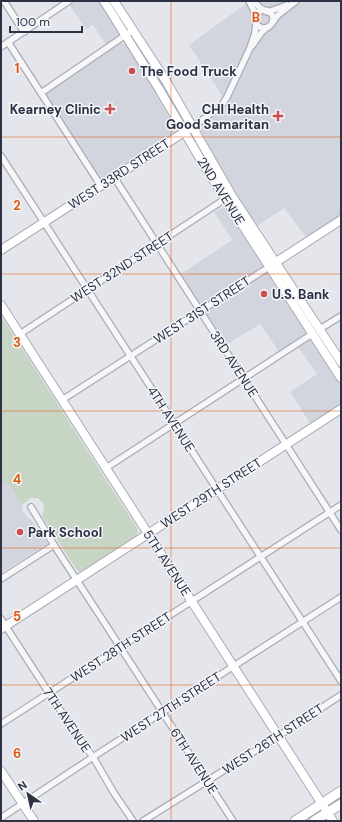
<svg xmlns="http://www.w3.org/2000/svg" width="342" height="822" font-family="'DM Sans',sans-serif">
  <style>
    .built { fill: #d2d5dd }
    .green { fill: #c7d5c5 }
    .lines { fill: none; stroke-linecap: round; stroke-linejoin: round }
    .street-casing { stroke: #a9acb6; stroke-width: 8 }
    .secondary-casing { stroke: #a9acb6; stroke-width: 10 }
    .primary-casing { stroke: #a3a9b7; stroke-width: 11 }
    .street { stroke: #f7f7fa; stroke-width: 5.5 }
    .secondary { stroke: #fff; stroke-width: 8 }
    .primary { stroke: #fff; stroke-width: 9 }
    .grid { fill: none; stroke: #df570f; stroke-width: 1; stroke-opacity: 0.55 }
    .poi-dot { fill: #cc4d50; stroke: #f4f5f9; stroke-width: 1.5 }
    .labels { text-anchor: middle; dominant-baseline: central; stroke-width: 3; stroke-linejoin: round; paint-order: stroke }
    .poi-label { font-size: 13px; font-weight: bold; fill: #2c3144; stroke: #f4f5f9; text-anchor: start }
    .street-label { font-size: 13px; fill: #2c3144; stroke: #f4f5f9 }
    .grid-label { font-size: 13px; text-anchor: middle; font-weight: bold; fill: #df570f; stroke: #f4f5f9; stroke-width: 3; stroke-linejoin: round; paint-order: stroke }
  </style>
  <rect width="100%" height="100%" fill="#e4e6eb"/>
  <!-- built -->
  <g class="built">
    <polygon points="67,1 99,1 121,35 106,44 93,25 86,29"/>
    <polygon points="250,1 341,1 341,220 309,241 284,208 256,227 222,174 210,149 200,130 202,126 227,106 216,86 189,45"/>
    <polygon points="120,43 128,45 175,127 176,133 102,180 44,91"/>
    <polygon points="223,207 226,209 341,384 341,404 310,423 290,392 317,374 298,347 282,356 260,324 221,348 176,277 231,241 232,239 214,212"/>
    <polygon points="7,481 22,505 22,510 27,517 31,520 48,544 1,573 1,485"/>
  </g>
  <!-- green -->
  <polygon class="green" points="1,316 137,528 138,532 136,536 79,573 42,516 44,510 43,503 38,498 31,498 22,505 7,481 1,485"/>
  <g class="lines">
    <!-- street casing -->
    <g class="street-casing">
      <g id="street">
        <polyline points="4,1 24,32"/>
        <polyline points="249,1 254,11 256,18"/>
        <polyline points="254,1 259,7 265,11"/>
        <circle cx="264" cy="19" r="9"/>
        <polyline points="268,12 287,5"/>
        <polyline points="273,22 278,15 296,1"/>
        <polyline points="8,42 101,186"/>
        <polyline points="252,46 262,32 268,27"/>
        <polyline points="1,47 69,1"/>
        <polyline points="41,93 133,30"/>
        <polyline points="193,127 222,105 227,97 250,48 255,33 256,23"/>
        <polyline points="1,156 341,681"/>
        <polyline points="114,177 341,530"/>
        <polyline points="320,329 341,316"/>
        <polyline points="20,334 225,199"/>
        <polyline points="62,400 269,267"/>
        <polyline points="106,468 312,334"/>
        <polyline points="31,507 54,545 233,821"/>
        <polyline points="1,579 54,545"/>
        <polyline points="1,619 71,727 93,757 114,793 133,821"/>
        <polyline points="1,724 341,505"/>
        <polyline points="1,818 93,757 341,597"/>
        <polyline points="143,821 271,741 341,695"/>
      </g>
    </g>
    <!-- secondary casing -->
    <g class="secondary-casing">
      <g id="secondary">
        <polyline points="104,1 159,89 205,167 341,378"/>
        <polyline points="114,1 166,81 232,196 341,362"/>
        <polyline points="1,250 189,129"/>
        <polyline points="273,264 341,220"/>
        <polyline points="1,305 333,821"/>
        <polyline points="1,629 341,409"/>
        <polyline points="1,771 34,821"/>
      </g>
    </g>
    <!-- primary casing -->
    <g class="primary-casing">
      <g id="primary">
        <polyline points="295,821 341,791"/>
        <polyline points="314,821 341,804"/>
      </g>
    </g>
    <!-- street -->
    <use href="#street" class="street"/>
    <!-- secondary -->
    <use href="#secondary" class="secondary"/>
    <!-- primary -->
    <use href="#primary" class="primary"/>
  </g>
  <!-- grid -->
  <path class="grid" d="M171,1V821M1,137H341M1,274H341M1,411H341M1,548H341M1,685H341"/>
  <!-- markers -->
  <g class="poi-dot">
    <circle cx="132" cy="71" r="4"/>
    <path d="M108 103h4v4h4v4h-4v4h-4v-4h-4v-4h4z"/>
    <path d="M276 110h4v4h4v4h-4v4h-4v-4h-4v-4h4z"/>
    <circle cx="264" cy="294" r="4"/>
    <circle cx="20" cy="532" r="4"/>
  </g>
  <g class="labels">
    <!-- poi labels -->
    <g class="poi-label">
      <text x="140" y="71">The Food Truck</text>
      <text x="101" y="109" text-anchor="end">Kearney Clinic</text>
      <text x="269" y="109" text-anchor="end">CHI Health<tspan x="269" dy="15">Good Samaritan</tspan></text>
      <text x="272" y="294">U.S. Bank</text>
      <text x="28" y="532">Park School</text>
    </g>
    <!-- street labels -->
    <g class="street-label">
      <text transform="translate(119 174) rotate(-33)">WEST 33RD STREET</text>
      <text transform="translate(221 191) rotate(58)">2ND AVENUE</text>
      <text transform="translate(122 267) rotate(-33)">WEST 32ND STREET</text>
      <text transform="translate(202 310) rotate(-33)">WEST 31ST STREET</text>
      <text transform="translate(234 364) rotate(57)">3RD AVENUE</text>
      <text transform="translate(171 419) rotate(57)">4TH AVENUE</text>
      <text transform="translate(211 493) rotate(-33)">WEST 29TH STREET</text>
      <text transform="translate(167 563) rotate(57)">5TH AVENUE</text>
      <text transform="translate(121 647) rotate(-33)">WEST 28TH STREET</text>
      <text transform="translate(171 707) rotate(-33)">WEST 27TH STREET</text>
      <text transform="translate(67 720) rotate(56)">7TH AVENUE</text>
      <text transform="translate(273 739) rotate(-33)">WEST 26TH STREET</text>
      <text transform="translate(194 761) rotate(57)">6TH AVENUE</text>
    </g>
  </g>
  <g class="grid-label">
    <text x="256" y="22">B</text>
    <text x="17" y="73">1</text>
    <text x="17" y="210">2</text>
    <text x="17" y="347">3</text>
    <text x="17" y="484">4</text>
    <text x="17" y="621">5</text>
    <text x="17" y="758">6</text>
  </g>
  <!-- border -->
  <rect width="342" height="822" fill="none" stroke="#2c3144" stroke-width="4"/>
  <!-- north arrow -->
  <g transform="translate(28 794) rotate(326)" stroke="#f4f5f9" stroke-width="3" paint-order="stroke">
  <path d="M0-3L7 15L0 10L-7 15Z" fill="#2c3144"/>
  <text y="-6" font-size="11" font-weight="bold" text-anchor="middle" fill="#2c3144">N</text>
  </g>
  <!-- scale -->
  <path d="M10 26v6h72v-6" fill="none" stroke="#2c3144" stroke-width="2"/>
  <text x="16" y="26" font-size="12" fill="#2c3144" stroke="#f4f5f9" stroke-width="3" paint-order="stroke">100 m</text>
</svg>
